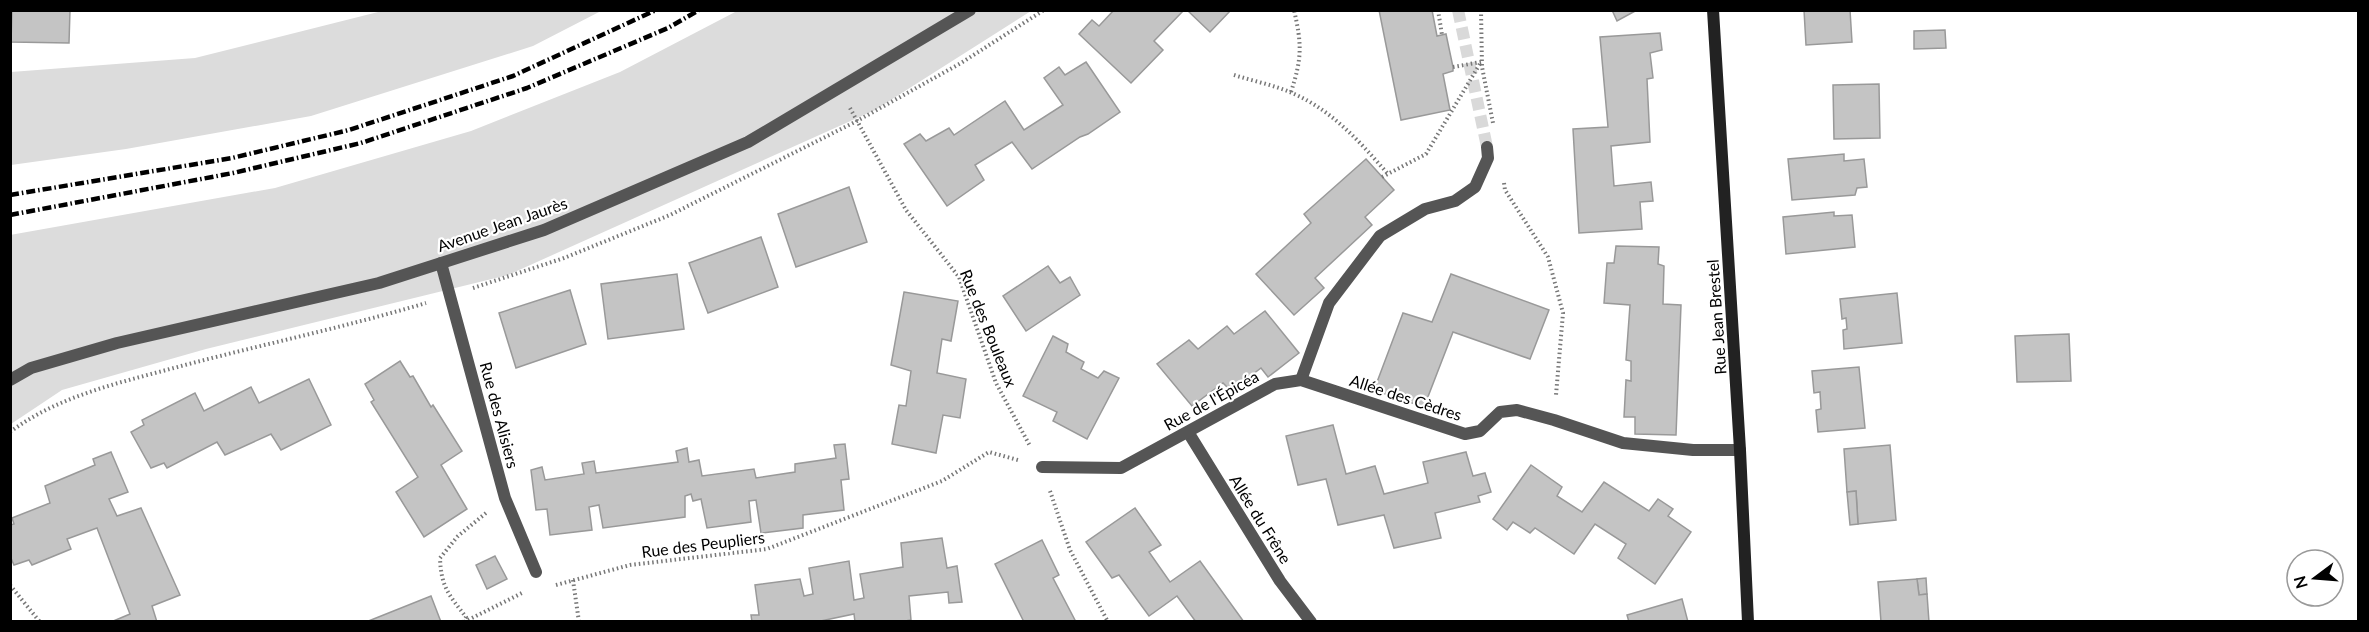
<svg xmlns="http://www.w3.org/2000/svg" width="2369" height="632" font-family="Lato,sans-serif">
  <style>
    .green { fill: #dcdcdc }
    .building { fill: #c4c4c4; stroke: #999; stroke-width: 1.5 }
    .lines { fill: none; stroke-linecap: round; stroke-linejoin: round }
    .street-tunnel { stroke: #d9d9d9; stroke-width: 12; stroke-dasharray: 12 6; stroke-linecap: butt }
    .path { stroke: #777; stroke-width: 4; stroke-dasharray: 1.5 3; stroke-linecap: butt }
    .street { stroke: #555; stroke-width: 12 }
    .secondary { stroke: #222; stroke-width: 12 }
    .rail { stroke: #000; stroke-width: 4.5; stroke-dasharray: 9 3 1.5 3; stroke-linecap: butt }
    .labels { text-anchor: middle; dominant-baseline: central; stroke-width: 4.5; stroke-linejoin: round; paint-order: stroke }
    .street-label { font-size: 16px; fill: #000; stroke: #fff }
  </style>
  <rect width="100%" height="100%" fill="#fff"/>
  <!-- green -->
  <g class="green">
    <polygon points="386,10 601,11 533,46 311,116 126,149 11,165 11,72 195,58"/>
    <polygon points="737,11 1031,11 875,110 508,275 206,349 62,390 11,424 10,235 275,188 471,131 620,72"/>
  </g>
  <!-- building -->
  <g class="building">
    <polygon points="12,10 70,10 69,43 11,42"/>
    <polygon points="1114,10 1184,10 1154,41 1163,50 1131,83 1079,34 1092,20 1099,26"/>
    <polygon points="1187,10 1231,10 1210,32"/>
    <polygon points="1379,10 1432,10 1437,36 1446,34 1453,67 1453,71 1443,74 1450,110 1401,120"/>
    <polygon points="1612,10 1637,10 1617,21"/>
    <polygon points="1804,10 1850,10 1852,42 1806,45"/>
    <polygon points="1945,30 1946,48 1914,49 1914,31"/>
    <polygon points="1660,33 1662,50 1650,53 1653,78 1647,79 1650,142 1611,146 1614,186 1651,182 1653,201 1640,202 1642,229 1579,233 1573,129 1608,127 1600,37"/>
    <polygon points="1086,62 1120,112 1088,134 1080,137 1032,169 1012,142 975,165 984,180 947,206 904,144 920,134 926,141 949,128 954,135 1005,101 1024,130 1063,105 1044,78 1059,67 1065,75"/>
    <polygon points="1879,84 1880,138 1834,139 1833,85"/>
    <polygon points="1844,154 1844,161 1864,159 1867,187 1857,188 1855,195 1792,200 1788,159"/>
    <polygon points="1366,159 1394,190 1365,217 1372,225 1315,278 1324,288 1294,315 1256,274 1311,223 1304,214"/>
    <polygon points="849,187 867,242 796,267 778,214"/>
    <polygon points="1834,212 1834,216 1852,215 1855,247 1786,254 1783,217"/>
    <polygon points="761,237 778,287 708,313 689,263"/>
    <polygon points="1616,246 1659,247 1658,264 1664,266 1663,304 1681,305 1676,435 1635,434 1635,417 1624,417 1626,380 1631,381 1631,361 1626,360 1630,305 1604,303 1607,263 1614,263"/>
    <polygon points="1048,266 1060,283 1070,277 1080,295 1026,331 1003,296"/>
    <polygon points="677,274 684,329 608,339 601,284"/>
    <polygon points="1451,274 1549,310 1530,359 1453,332 1424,407 1374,390 1403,313 1432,322"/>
    <polygon points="570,290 586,344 516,368 499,313"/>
    <polygon points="904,292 958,301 951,341 942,339 937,373 966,379 960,418 943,415 936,453 892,444 899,405 906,406 911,371 891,365"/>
    <polygon points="1897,293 1902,343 1844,349 1843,330 1847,329 1846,318 1842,319 1840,299"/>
    <polygon points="1265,311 1299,353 1268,377 1261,368 1231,391 1223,383 1192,406 1157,364 1189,340 1198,349 1227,326 1234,334"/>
    <polygon points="2069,334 2071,381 2017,382 2015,336"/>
    <polygon points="1053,336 1068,344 1066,352 1084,362 1081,369 1098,378 1104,371 1119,378 1087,439 1053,421 1057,412 1023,396"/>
    <polygon points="400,361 410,377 413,376 431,407 433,405 462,451 441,465 467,509 424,537 396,492 418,477 371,402 374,400 365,384"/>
    <polygon points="1859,367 1865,428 1818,432 1816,410 1821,409 1820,392 1814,393 1812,371"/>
    <polygon points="309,379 331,425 281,450 271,434 225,455 217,442 167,468 164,463 151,468 131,432 144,425 142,420 195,393 204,411 251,387 259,403"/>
    <polygon points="1333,425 1346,474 1375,466 1384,494 1428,483 1423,462 1466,452 1473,476 1485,473 1491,492 1478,496 1480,502 1435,513 1441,538 1394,548 1384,515 1338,525 1326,479 1298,485 1286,436"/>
    <polygon points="845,444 849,479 841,480 844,510 803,515 803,528 761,533 756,500 749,501 751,522 707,528 701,499 693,501 691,494 685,496 685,517 603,528 599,505 589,507 592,530 550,535 547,509 536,510 531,470 542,467 545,480 584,474 582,463 594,461 596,473 678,462 676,451 687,448 689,462 699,460 702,476 754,469 756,478 795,472 795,464 836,458 834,445"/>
    <polygon points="1890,445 1896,520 1858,524 1856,491 1847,492 1844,449"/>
    <polygon points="111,452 128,492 109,499 117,516 141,508 180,595 152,606 157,622 111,622 130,614 97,528 67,539 71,549 32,565 29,560 14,565 10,556 10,525 14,524 12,518 50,503 45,486 95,465 93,459"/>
    <polygon points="1531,465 1562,487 1557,496 1582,512 1604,482 1649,511 1658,499 1673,509 1668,516 1691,532 1655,584 1618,558 1626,544 1595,524 1574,554 1535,528 1530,533 1513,522 1507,530 1493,519"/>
    <polygon points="1856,491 1858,524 1850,525 1847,492"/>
    <polygon points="1135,508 1161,545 1149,552 1170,582 1200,561 1244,622 1196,622 1177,596 1149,616 1119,575 1112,578 1086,542"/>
    <polygon points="942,538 947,568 957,566 962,602 949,603 948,592 909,596 911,620 899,622 855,622 854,614 816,622 752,622 751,615 759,615 755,585 800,579 804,596 813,594 809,568 849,561 854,600 864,598 860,574 903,567 901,543"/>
    <polygon points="1042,540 1059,575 1053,578 1076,622 1024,622 995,564"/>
    <polygon points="495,556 507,579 487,589 476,565"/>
    <polygon points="1926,578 1927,594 1919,595 1917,579"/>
    <polygon points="1917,579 1919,595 1927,594 1929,622 1881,622 1878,582"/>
    <polygon points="431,596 441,622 366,622"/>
    <polygon points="1682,599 1688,622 1629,622 1627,615"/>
  </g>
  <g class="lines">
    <!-- street-tunnel -->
    <polyline class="street-tunnel" points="1458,10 1487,147"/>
    <!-- path -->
    <g class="path">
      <polyline points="1438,10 1442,35"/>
      <polyline points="1481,10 1482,67 1493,123"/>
      <polyline points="1453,67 1481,62"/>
      <path d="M1234,75C1253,81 1274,85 1292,93C1332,110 1360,142 1388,174"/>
      <path d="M1291,92C1302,58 1302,45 1294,10"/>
      <polyline points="850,108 906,210 959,277 996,383 1030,446"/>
      <polyline points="1382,177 1426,154 1481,62"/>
      <polyline points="1504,183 1505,190 1548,257 1563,313 1556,395"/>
      <polyline points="473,288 564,258 670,215 857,121 961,63 1044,10"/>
      <path d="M10,432C57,397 114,384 170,369C255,346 342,328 426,303"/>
      <polyline points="1050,491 1070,550 1108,622"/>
      <polyline points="573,580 579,622"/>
      <polyline points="10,585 40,622"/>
      <polyline points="556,585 630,565 767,549 942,481 989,452 1018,460"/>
      <path d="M463,622L466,617C449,595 441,587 440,558L458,536L486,513"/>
      <polyline points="464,622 522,593"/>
    </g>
    <!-- street -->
    <g class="street">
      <polyline points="441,263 505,498 536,572"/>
      <polyline points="10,380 31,368 117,343 379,283 544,230 748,142 970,10"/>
      <polyline points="1301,380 1329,303 1380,236 1425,209 1455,201 1475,187 1488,158 1487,147"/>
      <polyline points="1188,432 1280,581 1311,622"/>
      <polyline points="1042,467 1121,468 1275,384 1301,380 1465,434 1480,431 1500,412 1517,410 1554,420 1623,443 1693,450 1740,450"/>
    </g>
    <!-- secondary -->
    <polyline class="secondary" points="1713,10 1740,450 1748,622"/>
    <!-- rail -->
    <g class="rail">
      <polyline points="10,195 232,158 349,130 513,76 656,10"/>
      <polyline points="10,215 233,173 361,143 527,88 668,28 699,10"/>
    </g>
  </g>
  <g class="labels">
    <!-- street labels -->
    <g class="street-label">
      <text transform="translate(502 224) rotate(-19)">Avenue Jean Jaurès</text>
      <text transform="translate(1716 317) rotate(-94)">Rue Jean Brestel</text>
      <text transform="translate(989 328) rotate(68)">Rue des Bouleaux</text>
      <text transform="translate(1406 397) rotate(18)">Allée des Cèdres</text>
      <text transform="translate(1211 400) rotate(-29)">Rue de l'Épicéa</text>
      <text transform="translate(500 415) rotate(75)">Rue des Alisiers</text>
      <text transform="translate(1261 519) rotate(58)">Allée du Frêne</text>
      <text transform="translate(703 544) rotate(-7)">Rue des Peupliers</text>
    </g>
  </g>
  <!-- border -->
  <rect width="2369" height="632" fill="none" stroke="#000000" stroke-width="24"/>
  <!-- north arrow -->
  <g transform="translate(2315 578) rotate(254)"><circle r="28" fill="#ffffff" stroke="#999999" stroke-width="1.5"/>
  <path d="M0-4.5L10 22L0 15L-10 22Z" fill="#000000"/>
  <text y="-9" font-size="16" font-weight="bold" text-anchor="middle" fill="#000000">N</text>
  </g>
</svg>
